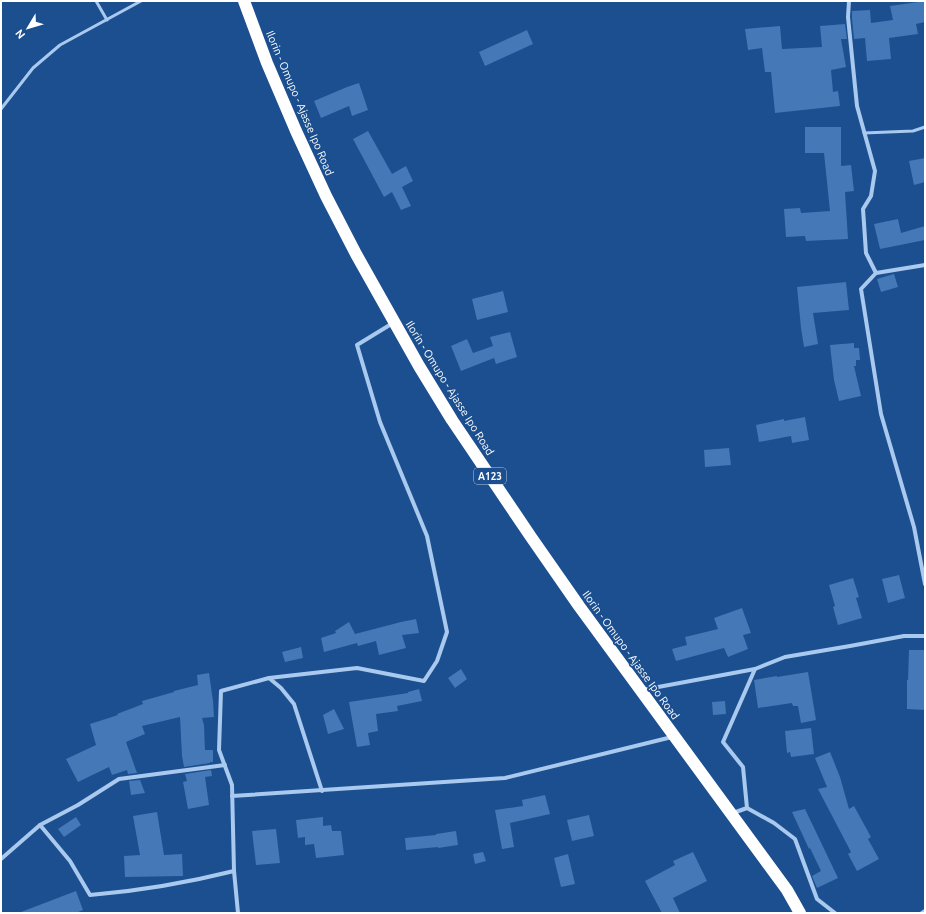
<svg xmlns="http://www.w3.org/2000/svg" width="926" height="914" font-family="Ubuntu,sans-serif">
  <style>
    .building { fill: #4478b7 }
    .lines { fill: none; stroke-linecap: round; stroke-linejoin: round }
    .lane { stroke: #a9c9ee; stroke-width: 3 }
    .street { stroke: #a9c9ee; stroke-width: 4 }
    .highway { stroke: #fff; stroke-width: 12 }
    .labels { text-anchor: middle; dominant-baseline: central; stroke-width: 3.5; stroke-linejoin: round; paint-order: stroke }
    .shield { fill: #1b4f8f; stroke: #bbcadd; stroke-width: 1 }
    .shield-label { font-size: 10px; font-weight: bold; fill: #fff }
    .street-label { font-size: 11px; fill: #fff; stroke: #1b4f8f }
  </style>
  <rect width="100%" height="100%" fill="#1b4f8f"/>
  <!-- building -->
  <g class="building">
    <polygon points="925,1 925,22 916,24 918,34 889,38 891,59 867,61 865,38 854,39 852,18 852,11 870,10 871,23 893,20 890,6"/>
    <polygon points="845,24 847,39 841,39 846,67 831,70 833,92 838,91 840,106 775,113 771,72 765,72 762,48 748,50 745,29 780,26 782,49 822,47 820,26"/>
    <polygon points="527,30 533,44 485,66 479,52"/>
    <polygon points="359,83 368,110 352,116 349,106 321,118 314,101 347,87"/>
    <polygon points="805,127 841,127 841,166 851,165 854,191 845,192 848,239 806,241 805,236 786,237 784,209 800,208 801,213 830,211 824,153 805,153"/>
    <polygon points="368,131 392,174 406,166 413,181 402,187 411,206 401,210 392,192 384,197 353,139"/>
    <polygon points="925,158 925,182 914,185 909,161"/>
    <polygon points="898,219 901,233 925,226 925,240 880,249 874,224"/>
    <polygon points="894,274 898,287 881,292 877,279"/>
    <polygon points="846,282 849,310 813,313 818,344 804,347 801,328 797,287"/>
    <polygon points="503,291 508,312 477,320 472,299"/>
    <polygon points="510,332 517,357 496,364 494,358 461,371 451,346 467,339 473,353 493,346 490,337"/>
    <polygon points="854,343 854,348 859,348 860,360 856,360 856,366 854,366 861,396 839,401 834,380 830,345"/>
    <polygon points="805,417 809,440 792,443 791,436 759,442 756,425 784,419 784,421"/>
    <polygon points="729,448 731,465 705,467 704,450"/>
    <polygon points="899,575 905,598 888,603 882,579"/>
    <polygon points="853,578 859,597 856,598 862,618 838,625 833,607 835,606 829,585"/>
    <polygon points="742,608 751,633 743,635 748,649 728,657 724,648 676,661 672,649 687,645 685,637 718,629 714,618"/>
    <polygon points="416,619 419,633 402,635 406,648 379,655 376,641 358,646 357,643 324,652 321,638 336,633 335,631 349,622 355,634 401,622"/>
    <polygon points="301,647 303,658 285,662 282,652"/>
    <polygon points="909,650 925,650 925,710 907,709 907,680 908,680"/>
    <polygon points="461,669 467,679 455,688 448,678"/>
    <polygon points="808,672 816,720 801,723 798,706 793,706 792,703 758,708 754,680 777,676 777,677"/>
    <polygon points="209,673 213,701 214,717 202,718 204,725 205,750 213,750 213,762 210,762 210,763 184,767 182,756 180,717 142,726 145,734 126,742 137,773 128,774 127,770 112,775 109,767 78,782 66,759 96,745 90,724 118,715 117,714 143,704 142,701 174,692 174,691 198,685 197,675"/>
    <polygon points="419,689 422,701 397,706 398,711 376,714 378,731 368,733 370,745 357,747 349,702 408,693 408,692"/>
    <polygon points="725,701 726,714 713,715 712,702"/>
    <polygon points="334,709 344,729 328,734 323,715"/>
    <polygon points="811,728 814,754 791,757 790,752 787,753 785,731"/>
    <polygon points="830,752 840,777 849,809 854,806 871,837 868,839 879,859 857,871 848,854 851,852 818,789 827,787 815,758"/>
    <polygon points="211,770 212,776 205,777 209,805 188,809 183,782 187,781 185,774"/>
    <polygon points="140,780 145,793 131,795 129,781"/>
    <polygon points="545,795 550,814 510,823 514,847 502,849 495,810 523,806 522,800"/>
    <polygon points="805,809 838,878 817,888 812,876 821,871 810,848 809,849 792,812"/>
    <polygon points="157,812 164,855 182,854 183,876 125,877 124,856 140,855 133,816"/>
    <polygon points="589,815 594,836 572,841 567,820"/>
    <polygon points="76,817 81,825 64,837 58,829"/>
    <polygon points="323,817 323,826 331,825 332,831 341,831 344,855 316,858 314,844 305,845 305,837 298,838 296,820"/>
    <polygon points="276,829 280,863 256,865 252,831"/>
    <polygon points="456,831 458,845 438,848 438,847 406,850 405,838 436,835 436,834"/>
    <polygon points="483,852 486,861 475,864 473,854"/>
    <polygon points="693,852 707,881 673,898 680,913 662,913 645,881 675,865 673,861"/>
    <polygon points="568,854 575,884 561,887 554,858"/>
    <polygon points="76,891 83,910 76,913 21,913 21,912"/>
  </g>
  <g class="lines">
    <!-- lane -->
    <g class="lane">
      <polyline points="96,1 107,20"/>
      <polyline points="1,109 33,68 60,45 141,1"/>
      <polyline points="864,133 913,131 925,127"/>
    </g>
    <!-- street -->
    <g class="street">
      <polyline points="849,1 848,17 857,106 875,171 871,196 863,209 866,253 876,273 925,265"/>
      <polyline points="876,273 861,289 881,414 914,527 925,584"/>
      <polyline points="269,678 281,688 294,704 322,791"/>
      <polyline points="642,690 755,669 785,657 850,646 904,636 925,636"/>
      <polyline points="232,796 505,778 672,737"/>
      <polyline points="747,808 774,823 795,839 817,899 835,913"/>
      <polyline points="733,813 747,808 743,767 723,742 755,669"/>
      <path d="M40,825L70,861L90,895C139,891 186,883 234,871"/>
      <polyline points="1,859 40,825 78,805 119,779 225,765"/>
      <polyline points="238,913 234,871 232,785 219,750 221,691 269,678 357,668 424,681 437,661 447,632 427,536 380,422 357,345 393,323"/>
      <polyline points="922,913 925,911"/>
    </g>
    <!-- highway -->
    <polyline class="highway" points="244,1 267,63 296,131 326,196 356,254 419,366 452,420 531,537 579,606 787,890 800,913"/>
  </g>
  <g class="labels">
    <!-- shield labels -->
    <rect class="shield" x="474" y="468" width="32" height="16" rx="3"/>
    <g class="shield-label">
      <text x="490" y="476">A123</text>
    </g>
    <!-- street labels -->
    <g class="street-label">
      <text transform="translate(300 103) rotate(67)">Ilorin - Omupo - Ajasse Ipo Road</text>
      <text transform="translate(450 388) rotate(58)">Ilorin - Omupo - Ajasse Ipo Road</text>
      <text transform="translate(631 655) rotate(54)">Ilorin - Omupo - Ajasse Ipo Road</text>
    </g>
  </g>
  <!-- border -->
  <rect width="926" height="914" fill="none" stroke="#ffffff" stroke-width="4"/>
  <!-- north arrow -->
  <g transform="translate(28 28) rotate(232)" stroke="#1b4f8f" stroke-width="3" paint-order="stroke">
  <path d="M0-3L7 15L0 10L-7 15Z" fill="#ffffff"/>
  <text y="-6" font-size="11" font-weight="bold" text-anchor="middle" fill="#ffffff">N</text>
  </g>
</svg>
